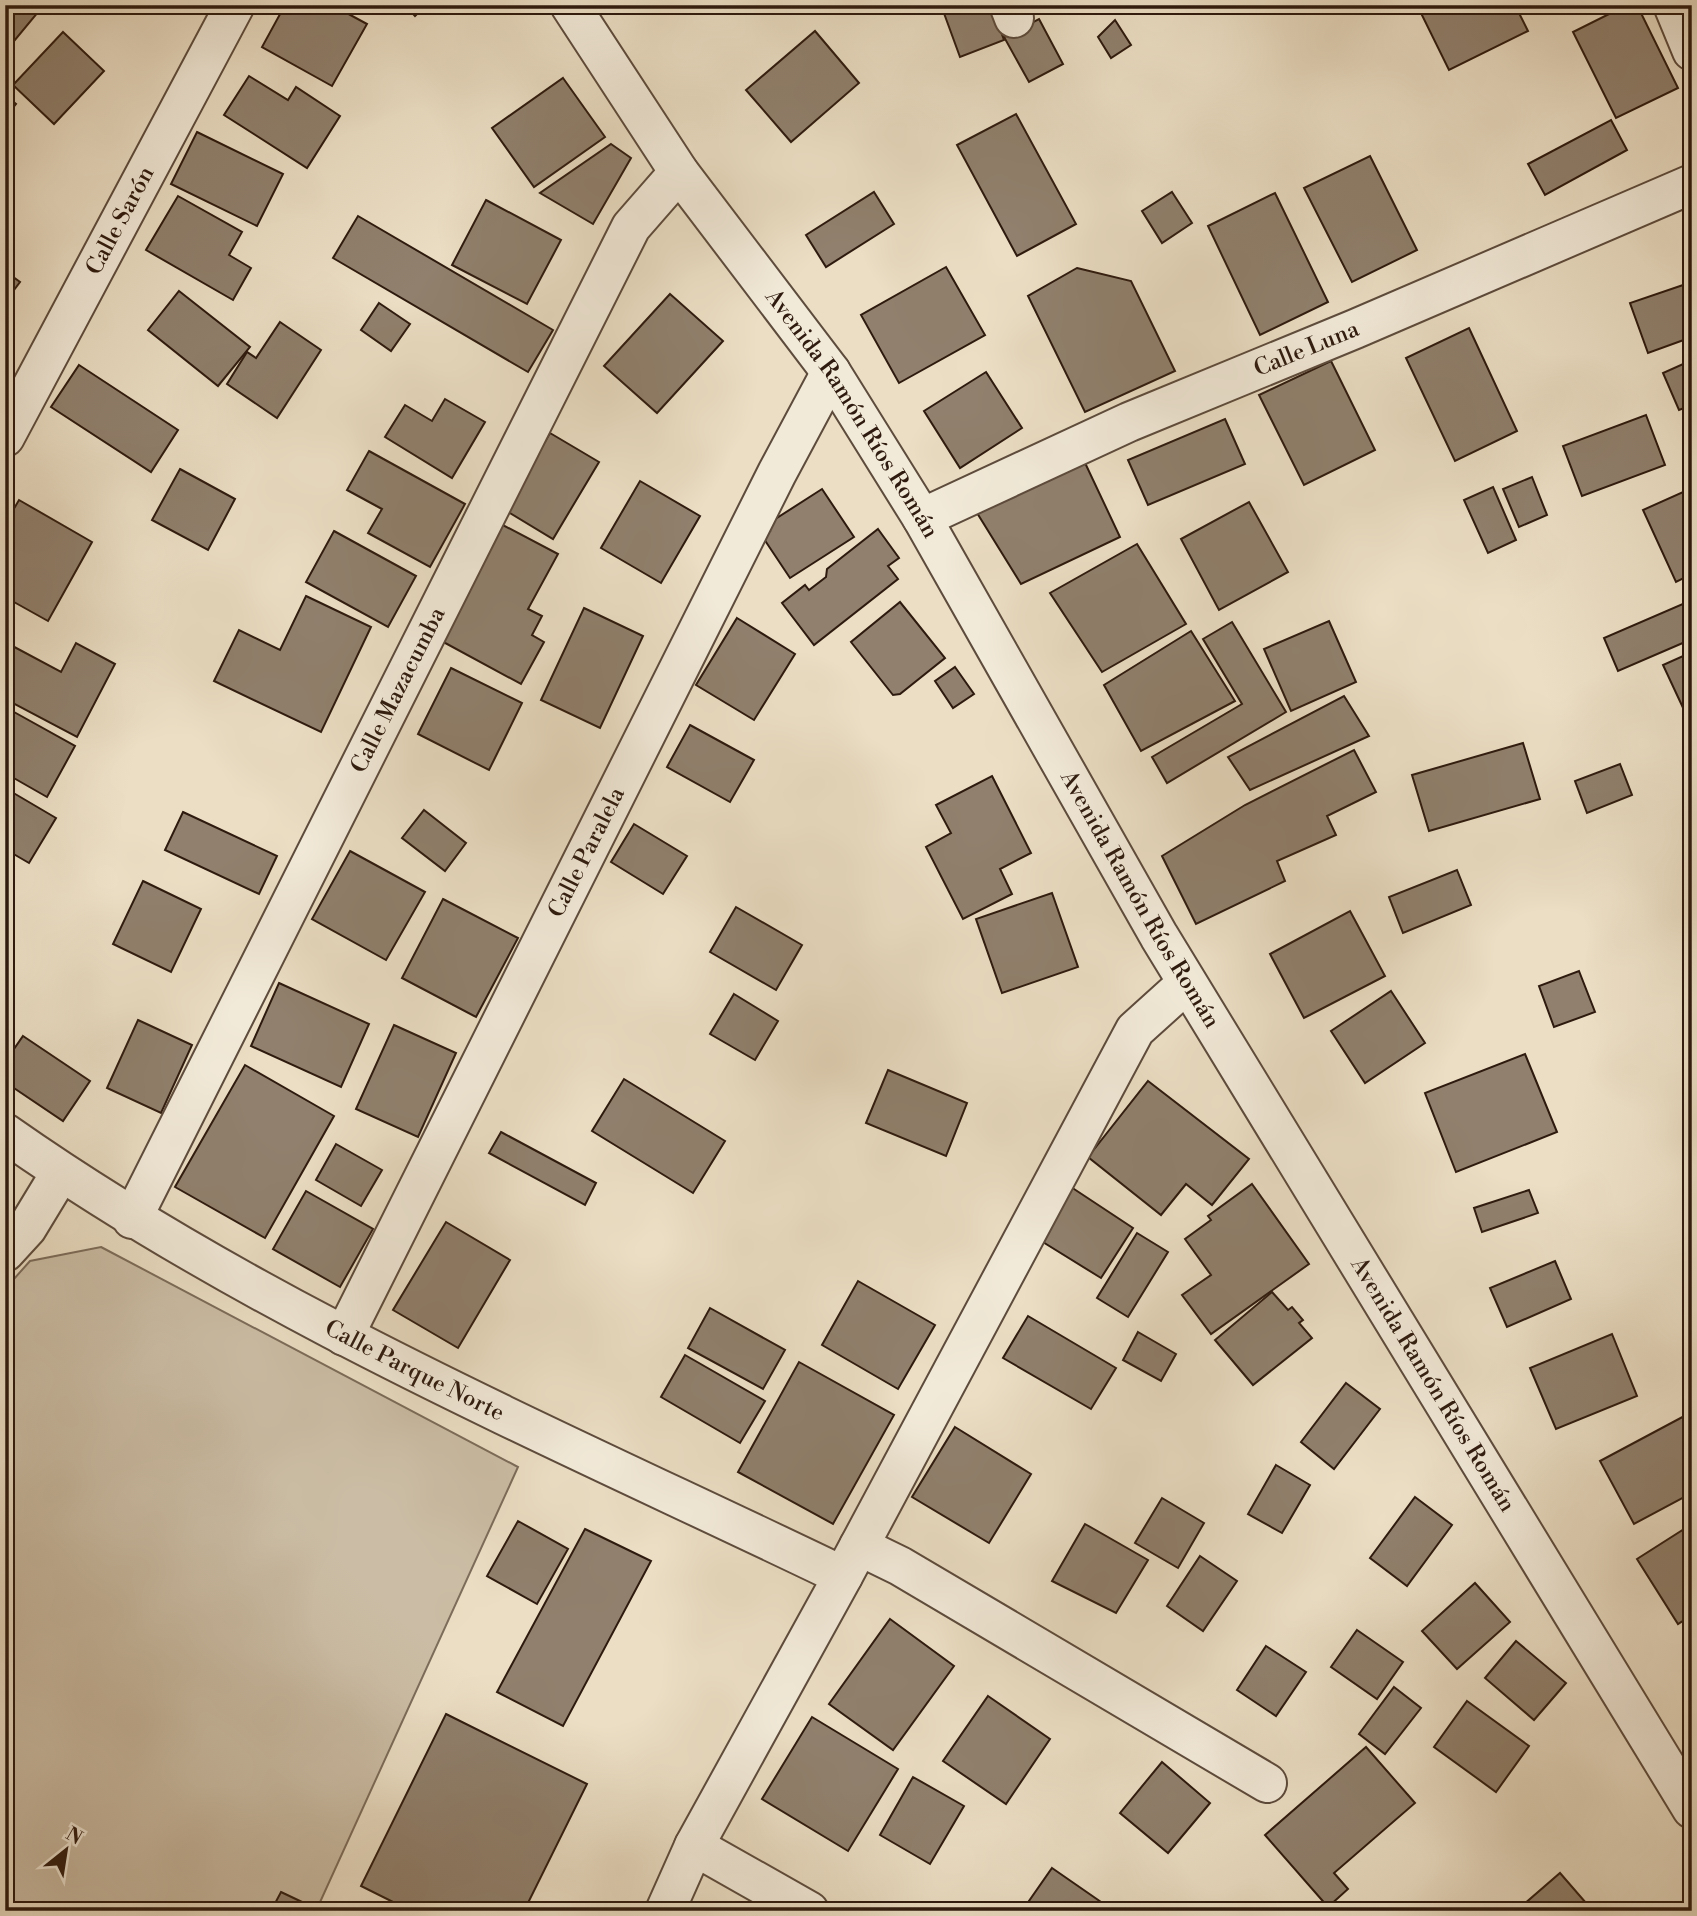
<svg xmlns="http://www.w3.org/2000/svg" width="1697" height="1916" font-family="'Libre Bodoni',serif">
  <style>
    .green { fill: #cbbda5; stroke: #7c6c5a; stroke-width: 2 }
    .building { fill: #90806d; stroke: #2e1a0e; stroke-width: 2 }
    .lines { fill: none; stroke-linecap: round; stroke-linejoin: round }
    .street-casing { stroke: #5d4b3c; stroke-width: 42 }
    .street { stroke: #f2ead9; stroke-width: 38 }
    .labels { text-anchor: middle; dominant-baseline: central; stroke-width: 6; stroke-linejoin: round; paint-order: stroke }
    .street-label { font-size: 23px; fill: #2e1a0e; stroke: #f2ead9 }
  </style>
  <rect width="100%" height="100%" fill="#ebdec4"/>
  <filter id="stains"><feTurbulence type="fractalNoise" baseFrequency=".00286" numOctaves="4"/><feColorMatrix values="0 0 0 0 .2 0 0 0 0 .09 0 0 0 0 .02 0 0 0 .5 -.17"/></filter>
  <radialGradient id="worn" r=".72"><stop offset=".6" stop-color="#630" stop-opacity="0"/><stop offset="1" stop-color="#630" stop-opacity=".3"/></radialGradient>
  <!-- green -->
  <polygon class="green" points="101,1247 518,1467 316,1911 17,1911 5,1906 5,1289 30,1261"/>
  <!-- building -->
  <g class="building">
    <polygon points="5,5 31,5 39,11 5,52"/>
    <polygon points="285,5 332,5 367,24 332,86 262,47"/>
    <polygon points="405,5 426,5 415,16"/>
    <polygon points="941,5 991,5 1004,40 960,57"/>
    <polygon points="1417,5 1515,5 1528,31 1449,70"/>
    <polygon points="1627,5 1637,5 1678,88 1616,118 1573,32"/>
    <polygon points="1039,19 1063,64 1029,82 1004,37"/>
    <polygon points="1115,20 1131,45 1111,58 1098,37"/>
    <polygon points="815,31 859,83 791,142 746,90"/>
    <polygon points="63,32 104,71 54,124 13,85"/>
    <polygon points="249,76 288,100 296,87 340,116 307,168 224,115"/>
    <polygon points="563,78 605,137 534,187 492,128"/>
    <polygon points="5,95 16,104 5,118"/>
    <polygon points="1016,114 1076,224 1017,256 957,145"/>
    <polygon points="1611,120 1627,150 1545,195 1528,164"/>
    <polygon points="197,132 283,174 257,226 171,184"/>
    <polygon points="611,144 631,158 593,224 540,193"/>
    <polygon points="1370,156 1417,250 1352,282 1304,188"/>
    <polygon points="874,192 894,224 826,267 806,235"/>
    <polygon points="1172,192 1192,223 1162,243 1142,211"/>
    <polygon points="1275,193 1328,302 1260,335 1208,226"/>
    <polygon points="178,196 242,232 229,255 251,268 233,300 146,250"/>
    <polygon points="486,200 561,240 527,304 452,265"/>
    <polygon points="358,216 553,330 528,372 333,258"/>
    <polygon points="946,267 985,335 899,383 861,315"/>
    <polygon points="1077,268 1131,281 1175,371 1085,412 1028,296"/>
    <polygon points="5,271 20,282 5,302"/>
    <polygon points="1692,282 1692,337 1648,353 1630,303"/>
    <polygon points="179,291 250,347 218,386 148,330"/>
    <polygon points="670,294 723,341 657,413 604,366"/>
    <polygon points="379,303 410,324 391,351 361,330"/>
    <polygon points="280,322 321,350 277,418 227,384 247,352 256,358"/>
    <polygon points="1469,328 1517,431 1455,461 1406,358"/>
    <polygon points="1692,360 1692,405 1679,410 1663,373"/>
    <polygon points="1331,361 1375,450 1304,485 1259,395"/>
    <polygon points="79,365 178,430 151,472 51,407"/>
    <polygon points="986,372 1022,428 960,468 924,411"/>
    <polygon points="445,399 485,422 452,478 385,437 405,405 432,421"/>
    <polygon points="1646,415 1665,465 1582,496 1563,446"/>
    <polygon points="1225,419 1245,464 1148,505 1128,460"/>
    <polygon points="550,433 599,462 553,539 505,510"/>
    <polygon points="1078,448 1120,537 1021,584 969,500"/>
    <polygon points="369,451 465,504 430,567 368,533 382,509 347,490"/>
    <polygon points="180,469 235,499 208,550 152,520"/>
    <polygon points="1532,477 1547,515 1519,527 1503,489"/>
    <polygon points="640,481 700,516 661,583 601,548"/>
    <polygon points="1493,487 1516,540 1488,553 1464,500"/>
    <polygon points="1692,488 1692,574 1676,582 1643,510"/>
    <polygon points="822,489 854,537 790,578 762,536 770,531 766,525"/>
    <polygon points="19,500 92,542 48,621 5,597 5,524"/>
    <polygon points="1249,502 1288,572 1219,610 1181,539"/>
    <polygon points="499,523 558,554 528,609 542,616 532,635 544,642 521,684 436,638"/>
    <polygon points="878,529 899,558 888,566 898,579 814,645 782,603 805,585 809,590 826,577 827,569"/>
    <polygon points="334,531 416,576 388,627 306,582"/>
    <polygon points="1137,544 1186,624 1102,672 1050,593"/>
    <polygon points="306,596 371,627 321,732 214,681 239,630 280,650"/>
    <polygon points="1692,600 1692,639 1618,671 1604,638"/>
    <polygon points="900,602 945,658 900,694 893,695 851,642"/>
    <polygon points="584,608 643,636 600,728 541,700"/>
    <polygon points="737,618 795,654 754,720 696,685"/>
    <polygon points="1329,621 1356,682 1291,711 1264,649"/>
    <polygon points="1232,622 1286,712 1167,783 1152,757 1242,704 1203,639"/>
    <polygon points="1191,631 1235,701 1141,751 1104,685"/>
    <polygon points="5,642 61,672 76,643 115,664 77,737 5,699"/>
    <polygon points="1692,652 1692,727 1663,665"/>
    <polygon points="955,667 974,694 953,708 935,681"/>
    <polygon points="451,668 522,703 489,770 418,734"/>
    <polygon points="1344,696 1369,736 1250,790 1228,757"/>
    <polygon points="5,707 75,746 47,797 5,773"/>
    <polygon points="690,725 754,760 730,802 667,767"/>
    <polygon points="1523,743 1540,799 1429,831 1412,775"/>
    <polygon points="1354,750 1376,792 1327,816 1336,835 1277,861 1285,881 1196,924 1162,856 1245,805"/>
    <polygon points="1620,764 1632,795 1587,813 1575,781"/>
    <polygon points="992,776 1031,853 1000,869 1012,894 963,919 926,847 951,833 936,805"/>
    <polygon points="5,788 56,818 29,863 5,849"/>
    <polygon points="424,810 466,843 445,871 402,838"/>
    <polygon points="183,812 277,856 259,894 165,850"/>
    <polygon points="634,824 687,856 663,894 611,862"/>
    <polygon points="350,851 425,892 386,960 312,919"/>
    <polygon points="1457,870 1471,905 1403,933 1389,897"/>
    <polygon points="143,881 201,909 171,972 113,944"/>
    <polygon points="1052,893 1078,967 1002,993 976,919"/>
    <polygon points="443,899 518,938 476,1017 402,978"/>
    <polygon points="736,907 802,945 776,990 710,952"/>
    <polygon points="1350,911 1385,976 1304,1018 1270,954"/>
    <polygon points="1579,971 1595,1012 1554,1027 1539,986"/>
    <polygon points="279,983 369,1024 341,1087 251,1046"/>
    <polygon points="1391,991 1425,1043 1365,1083 1331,1031"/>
    <polygon points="734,994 778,1021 755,1060 710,1034"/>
    <polygon points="138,1020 192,1045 161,1113 107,1088"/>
    <polygon points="394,1025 456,1053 418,1137 356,1109"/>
    <polygon points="23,1036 90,1081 63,1121 5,1082 5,1062"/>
    <polygon points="1525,1054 1557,1132 1456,1172 1425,1093"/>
    <polygon points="245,1065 334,1116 265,1238 175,1187"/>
    <polygon points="888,1070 967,1103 946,1156 866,1123"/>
    <polygon points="624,1079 725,1141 693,1193 592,1131"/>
    <polygon points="1148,1081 1249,1159 1212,1205 1186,1184 1161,1215 1088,1157"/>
    <polygon points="501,1132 596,1183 585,1205 489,1153"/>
    <polygon points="336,1144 382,1170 361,1206 316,1180"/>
    <polygon points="1252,1184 1309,1264 1211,1334 1182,1295 1211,1275 1185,1239 1211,1220 1208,1216"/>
    <polygon points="1071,1187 1133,1228 1101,1278 1038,1239"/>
    <polygon points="1529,1190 1538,1213 1482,1232 1474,1208"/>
    <polygon points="306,1191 373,1229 340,1287 273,1249"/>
    <polygon points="446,1222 510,1260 458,1348 393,1310"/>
    <polygon points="1137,1233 1168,1252 1128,1317 1097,1298"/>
    <polygon points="1555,1261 1571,1299 1507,1327 1490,1288"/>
    <polygon points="858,1281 935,1325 898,1389 822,1345"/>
    <polygon points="1272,1292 1288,1310 1292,1307 1303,1320 1299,1323 1312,1338 1253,1385 1215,1340"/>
    <polygon points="710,1308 785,1350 763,1389 688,1348"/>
    <polygon points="1028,1316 1116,1368 1091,1409 1003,1358"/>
    <polygon points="1138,1332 1176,1354 1161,1381 1123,1360"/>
    <polygon points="1612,1334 1637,1396 1556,1429 1530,1368"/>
    <polygon points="685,1355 765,1401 740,1443 661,1397"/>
    <polygon points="799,1362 894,1415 833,1524 738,1472"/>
    <polygon points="1346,1383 1380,1409 1334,1469 1301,1442"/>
    <polygon points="1690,1413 1692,1493 1634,1524 1600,1461"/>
    <polygon points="955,1427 1031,1474 989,1543 912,1497"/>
    <polygon points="1276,1465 1310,1485 1282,1533 1248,1514"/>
    <polygon points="1415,1497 1452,1525 1407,1586 1370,1558"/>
    <polygon points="1162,1498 1204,1523 1178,1568 1135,1543"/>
    <polygon points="518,1521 568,1549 537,1604 487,1576"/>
    <polygon points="1085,1524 1148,1560 1116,1613 1052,1581"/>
    <polygon points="1692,1524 1692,1615 1678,1624 1637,1559"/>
    <polygon points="585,1529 651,1561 563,1726 497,1692"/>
    <polygon points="1200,1556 1237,1581 1203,1631 1167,1606"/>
    <polygon points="1475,1583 1510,1622 1457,1669 1422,1631"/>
    <polygon points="890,1619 954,1666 893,1750 829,1704"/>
    <polygon points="1357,1630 1403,1662 1377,1699 1331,1667"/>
    <polygon points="1516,1641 1566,1683 1534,1720 1485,1678"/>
    <polygon points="1266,1646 1306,1672 1276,1716 1237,1690"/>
    <polygon points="1394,1687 1421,1708 1385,1754 1359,1734"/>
    <polygon points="988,1696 1050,1739 1006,1804 943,1761"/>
    <polygon points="1467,1701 1529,1746 1496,1792 1434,1747"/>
    <polygon points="446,1714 587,1784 524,1911 411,1911 361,1886"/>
    <polygon points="812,1717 898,1769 848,1851 762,1799"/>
    <polygon points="1366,1747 1415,1803 1334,1873 1348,1889 1328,1907 1265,1835"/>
    <polygon points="1162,1762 1210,1803 1168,1853 1120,1813"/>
    <polygon points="913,1777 964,1806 930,1864 880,1835"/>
    <polygon points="1052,1868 1114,1911 1022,1911"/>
    <polygon points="1560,1873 1593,1911 1516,1911"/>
    <polygon points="281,1892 321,1911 271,1911"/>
  </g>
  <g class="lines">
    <!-- street casing -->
    <g class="street-casing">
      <g id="street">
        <path id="s1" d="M570,5L679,172L831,372L922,518L1159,936L1692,1809"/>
        <polyline points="1009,5 1014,18"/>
        <polyline points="1673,5 1692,51"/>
        <path id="s2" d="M5,437L235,5"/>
        <path id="s3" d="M922,518L1129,422L1355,329L1692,184"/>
        <path id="s4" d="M5,1133C264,1315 559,1439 843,1576"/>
        <path id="s5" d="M132,1219L631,227L679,172"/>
        <polyline points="5,1252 27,1228 61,1172"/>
        <path id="s6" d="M344,1336L777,473L831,372"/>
        <polyline points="859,1546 900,1566 1267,1783"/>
        <polyline points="694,1846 809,1911"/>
        <polyline points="665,1911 694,1846 843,1576 1135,1030 1187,983"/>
      </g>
    </g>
    <!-- street -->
    <use href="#street" class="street"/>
  </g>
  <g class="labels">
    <!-- street labels -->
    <g class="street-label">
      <text stroke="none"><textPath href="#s2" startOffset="245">Calle Sarón</textPath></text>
      <text stroke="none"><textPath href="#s3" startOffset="420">Calle Luna</textPath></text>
      <text stroke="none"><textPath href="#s1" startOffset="497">Avenida Ramón Ríos Román</textPath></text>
      <text stroke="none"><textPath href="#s5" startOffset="592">Calle Mazacumba</textPath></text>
      <text stroke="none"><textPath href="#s6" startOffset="541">Calle Paralela</textPath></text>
      <text stroke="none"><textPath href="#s1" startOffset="1062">Avenida Ramón Ríos Román</textPath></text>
      <text stroke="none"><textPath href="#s4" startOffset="474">Calle Parque Norte</textPath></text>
      <text stroke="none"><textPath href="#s1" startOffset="1629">Avenida Ramón Ríos Román</textPath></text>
    </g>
  </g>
  <!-- margin -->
  <rect width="1697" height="1916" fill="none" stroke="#ebdec4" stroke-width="28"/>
  <rect x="7" y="7" width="1683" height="1902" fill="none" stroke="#2e1a0e" stroke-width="3.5"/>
  <rect x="14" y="14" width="1669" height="1888" fill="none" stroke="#2e1a0e" stroke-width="2"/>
  <!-- north arrow -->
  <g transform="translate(66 1850) rotate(30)" stroke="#f2ead9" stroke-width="5" paint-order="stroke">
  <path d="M0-5L12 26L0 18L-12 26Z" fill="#2e1a0e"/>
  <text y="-10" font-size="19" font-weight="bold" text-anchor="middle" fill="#2e1a0e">N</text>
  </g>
  <rect width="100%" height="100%" filter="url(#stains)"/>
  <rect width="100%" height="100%" fill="url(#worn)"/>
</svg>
